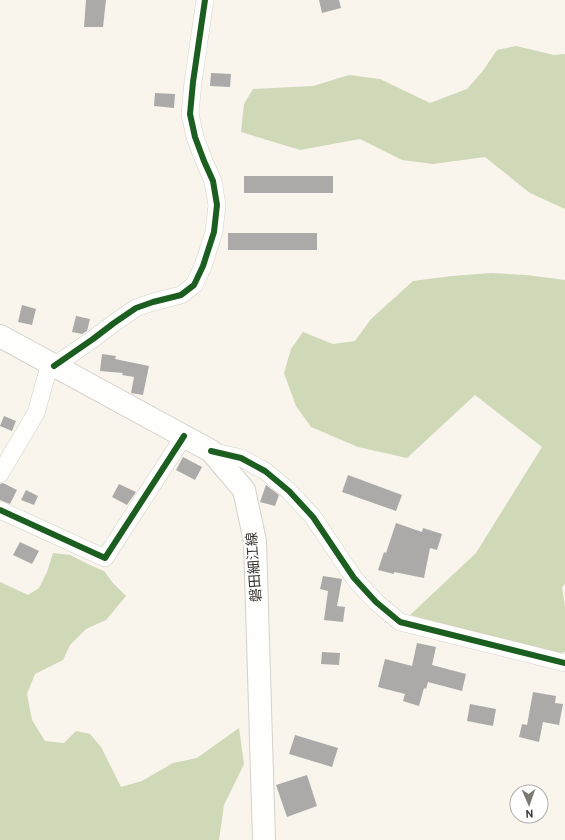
<svg xmlns="http://www.w3.org/2000/svg" width="565" height="840" font-family="Overpass,'Noto Sans JP',sans-serif">
  <style>
    .forest { fill: #cfd8b7 }
    .building { fill: #acaaa9 }
    .lines { fill: none; stroke-linecap: round; stroke-linejoin: round }
    .minor-casing { stroke: #d4d1cc; stroke-width: 18 }
    .major-casing { stroke: #d4d1cc; stroke-width: 24 }
    .minor { stroke: #fefefc; stroke-width: 17 }
    .major { stroke: #fefefc; stroke-width: 22 }
    .cycleway-casing { stroke: #fff; stroke-width: 8 }
    .cycleway { stroke: #1b5e20; stroke-width: 6 }
    .labels { text-anchor: middle; dominant-baseline: central; stroke-width: 4; stroke-linejoin: round; paint-order: stroke }
    .street-label { font-size: 14px; fill: #383530; stroke: #fff }
  </style>
  <rect width="100%" height="100%" fill="#f9f5ed"/>
  <!-- forest -->
  <g class="forest">
    <polygon points="516,46 554,55 565,54 565,209 530,193 485,157 433,164 402,160 360,139 300,150 241,132 244,104 253,89 313,86 349,75 380,79 430,103 467,89 482,72 497,50"/>
    <polygon points="491,273 526,275 565,280 565,584 562,587 565,607 565,652 557,654 410,615 476,553 542,447 475,395 407,458 358,447 311,427 296,406 284,373 291,349 303,332 333,344 355,341 371,319 413,281 452,276"/>
    <polygon points="53,553 70,555 92,566 104,571 113,583 126,596 106,620 86,629 70,645 63,660 35,674 27,694 32,720 45,741 64,743 76,731 90,734 101,747 121,787 142,781 173,763 197,758 239,728 244,764 224,805 219,840 0,840 0,582 28,595 39,588 47,572"/>
  </g>
  <!-- building -->
  <g class="building">
    <polygon points="86,0 106,0 103,27 84,27"/>
    <polygon points="319,0 339,0 341,8 322,13"/>
    <polygon points="211,73 231,74 230,87 210,86"/>
    <polygon points="155,93 175,94 174,108 154,106"/>
    <rect x="244" y="176" width="89" height="17"/>
    <rect x="228" y="233" width="89" height="17"/>
    <polygon points="22,305 36,309 32,325 18,322"/>
    <polygon points="76,316 90,319 87,331 82,334 72,332"/>
    <polygon points="102,354 116,356 115,359 149,366 143,395 131,393 134,377 122,375 123,373 100,371"/>
    <polygon points="4,416 16,421 12,431 0,426"/>
    <polygon points="183,457 202,467 195,480 176,470"/>
    <polygon points="348,475 402,495 396,511 342,492"/>
    <polygon points="3,483 17,490 10,504 0,500 0,484"/>
    <polygon points="119,484 136,492 127,505 112,497"/>
    <polygon points="266,485 279,495 275,506 260,502"/>
    <polygon points="26,490 38,496 34,505 21,500"/>
    <polygon points="396,523 422,532 423,528 442,534 437,550 430,548 424,578 394,572 394,574 378,570 384,552 386,553"/>
    <polygon points="20,542 39,551 32,564 13,555"/>
    <polygon points="323,576 342,579 337,606 345,607 343,622 324,620 328,591 320,589"/>
    <polygon points="417,643 436,647 432,665 466,674 462,691 428,682 426,689 424,688 419,706 403,701 405,694 378,687 385,659 412,666"/>
    <polygon points="322,652 340,653 339,665 321,664"/>
    <polygon points="533,692 556,696 555,703 563,704 559,725 543,722 539,742 519,737 522,724 527,725"/>
    <polygon points="470,704 496,709 493,726 467,721"/>
    <polygon points="295,735 338,748 332,767 289,754"/>
    <polygon points="307,775 317,806 287,817 276,785"/>
  </g>
  <g class="lines">
    <!-- minor casing -->
    <g class="minor-casing">
      <g id="minor">
        <polyline points="54,366 93,339 114,323 136,308 153,302 181,295 194,285 203,266 214,232 217,205 213,181 204,161 195,137 190,114 193,82 205,0"/>
        <polyline points="211,451 241,458 265,471 289,491 313,517 354,578 376,602 400,622 565,663"/>
        <polyline points="0,474 36,413 50,363"/>
        <polyline points="0,510 105,558 184,436"/>
      </g>
    </g>
    <!-- major casing -->
    <g class="major-casing">
      <polyline id="major" points="0,336 211,451 244,490 255,541 264,840"/>
    </g>
    <!-- minor -->
    <use href="#minor" class="minor"/>
    <!-- major -->
    <use href="#major" class="major"/>
    <!-- cycleway casing -->
    <g class="cycleway-casing">
      <g id="cycleway">
        <polyline points="54,366 93,339 114,323 136,308 153,302 181,295 194,285 203,266 214,232 217,205 213,181 204,161 195,137 190,114 193,82 205,0"/>
        <polyline points="211,451 241,458 265,471 289,491 313,517 354,578 376,602 400,622 565,663"/>
        <polyline points="0,510 105,558 184,436"/>
      </g>
    </g>
    <!-- cycleway -->
    <use href="#cycleway" class="cycleway"/>
  </g>
  <g class="labels">
    <!-- street labels -->
    <g class="street-label">
      <text transform="translate(255 567) rotate(-94)">磐田細江線</text>
    </g>
  </g>
  <!-- north arrow -->
  <g transform="translate(529 804) rotate(178)"><circle r="19" fill="#ffffff" stroke="#afaeac"/>
  <path d="M0-3L7 15L0 10L-7 15Z" fill="#7c7872"/>
  <text y="-6" font-size="11" font-weight="bold" text-anchor="middle" fill="#383530">N</text>
  </g>
</svg>
